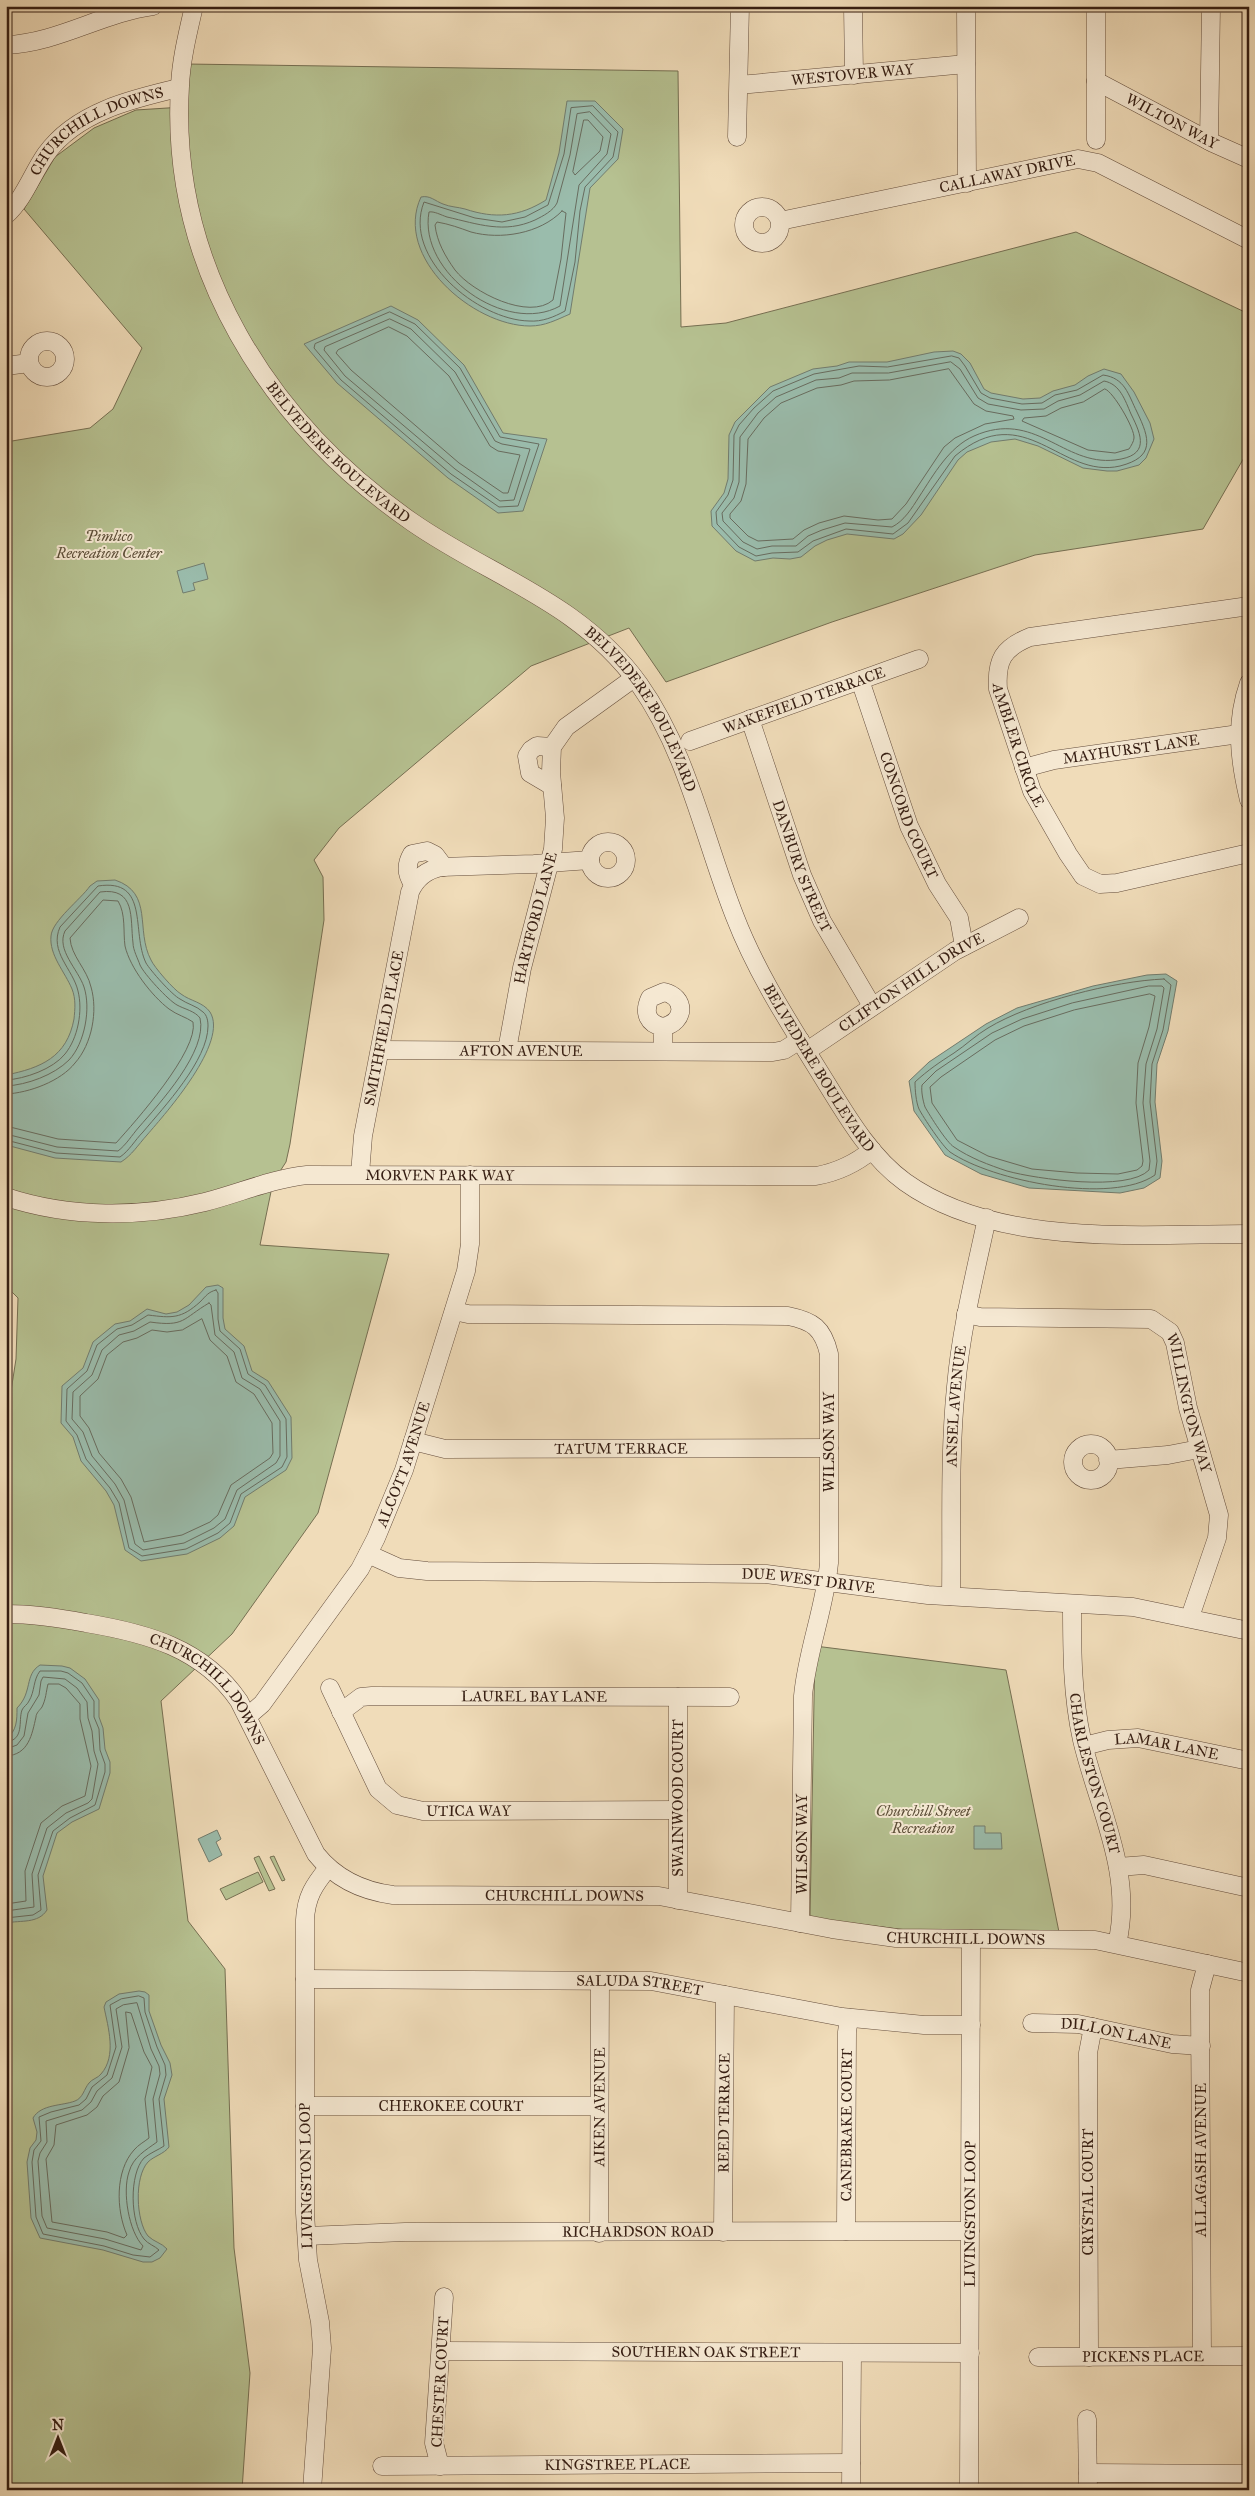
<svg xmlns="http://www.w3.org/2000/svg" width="1255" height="2496" font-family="'IM FELL Great Primer',serif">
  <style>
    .green { fill: #b6c191; stroke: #766f52 }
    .water { fill: #9abcac; stroke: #727c6e }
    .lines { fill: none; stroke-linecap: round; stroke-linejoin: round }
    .shore { stroke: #686c5f; stroke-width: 1 }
    .minor-casing { stroke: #644d3c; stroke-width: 19 }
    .minor { stroke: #f5e8d2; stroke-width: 18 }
    .labels { text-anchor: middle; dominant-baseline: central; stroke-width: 4; stroke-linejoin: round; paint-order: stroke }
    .street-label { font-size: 15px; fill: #351d12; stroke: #f5e8d2 }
    .park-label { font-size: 15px; font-style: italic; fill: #5c4e38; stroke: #f5e8d2 }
  </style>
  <rect width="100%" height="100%" fill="#f0dcb9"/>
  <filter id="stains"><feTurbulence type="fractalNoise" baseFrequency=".004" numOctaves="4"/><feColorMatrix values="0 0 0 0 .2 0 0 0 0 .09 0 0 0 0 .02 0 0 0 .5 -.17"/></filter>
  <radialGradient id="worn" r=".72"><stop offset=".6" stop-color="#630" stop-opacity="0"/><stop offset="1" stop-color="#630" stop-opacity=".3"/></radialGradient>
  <!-- green -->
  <g class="green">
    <polygon points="186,64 678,71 681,327 726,323 1076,232 1249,314 1249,449 1203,529 1035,555 832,622 666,682 629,628 531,666 339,828 314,860 323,877 324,920 290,1144 286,1162 273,1182 260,1245 389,1254 318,1513 232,1634 161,1701 188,1921 225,1969 234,2248 250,2373 242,2490 6,2490 6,1423 16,1359 18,1298 6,1286 6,442 90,428 113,409 142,348 24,209 55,157 94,128 136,110 183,107"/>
    <polygon points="815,1646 1006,1670 1059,1932 923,1932 810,1918"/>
    <polygon points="259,1856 275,1889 269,1891 254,1858"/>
    <polygon points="274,1856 285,1880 282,1881 270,1857"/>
    <polygon points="258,1872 263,1882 226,1900 220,1889"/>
  </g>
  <!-- water -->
  <g class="water">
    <path d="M567,101H595L623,129L618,159L590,188L570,314C556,320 545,326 530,326C473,326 393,257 421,197C430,195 435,201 443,204C450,207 458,207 465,209C495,219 519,217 546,200L559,153Z"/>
    <polygon points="391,306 418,320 464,365 503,433 547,439 523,511 498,513 448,478 337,383 304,344"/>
    <polygon points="953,351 961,354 970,363 984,389 991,393 1023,399 1040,398 1053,391 1075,385 1088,376 1104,369 1121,374 1134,392 1150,423 1154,439 1146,458 1139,465 1117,471 1107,471 1083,468 1038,446 1015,439 991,442 967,452 958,460 921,515 903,534 894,539 847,534 827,540 815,546 801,557 790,559 773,558 755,561 736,551 712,526 711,511 724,493 728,479 729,435 735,422 770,387 813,369 837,366 849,362 887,362 934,352"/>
    <polygon points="204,563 208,579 193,583 195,590 183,593 177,571"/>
    <path d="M115,880C154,893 135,930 151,960C154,967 174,990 181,994C190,1001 203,1002 210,1012C229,1042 166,1113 147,1135C138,1145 132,1155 121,1162L55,1158L10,1146L6,1144V1075C41,1068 67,1057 74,1019C75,1009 76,999 72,989C65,972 49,955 51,936C52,921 81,899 90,886L97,881Z"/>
    <polygon points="1166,974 1177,981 1168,1031 1157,1064 1155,1102 1162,1161 1160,1178 1144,1188 1120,1193 1029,1188 981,1174 945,1155 914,1111 909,1081 929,1062 986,1024 1017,1008 1093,986 1147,975"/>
    <polygon points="218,1285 223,1288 223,1318 225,1329 244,1346 252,1371 268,1381 291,1417 292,1458 286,1470 245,1497 234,1526 220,1538 187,1554 141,1561 125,1550 114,1505 106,1491 81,1461 73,1437 61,1423 62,1386 83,1368 93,1342 115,1324 130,1321 147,1309 166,1314 177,1312 189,1305 206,1287"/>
    <path d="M40,1665L62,1666L70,1668L85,1679L99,1700V1717L103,1728L105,1749L110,1762V1773L99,1809L72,1822L57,1833L43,1876L47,1910C38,1924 21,1920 6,1923V1739C17,1731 17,1720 17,1708C33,1692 24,1675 40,1665Z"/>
    <polygon points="974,1826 985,1826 985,1833 1001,1833 1002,1849 974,1849"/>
    <polygon points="217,1830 221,1839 216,1842 222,1855 209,1862 198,1839"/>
    <path d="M139,1991L145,1992L149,1995V2011L161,2045L170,2063L172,2075L164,2099L169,2147C164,2154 154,2156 148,2162C134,2177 136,2221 148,2236C154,2242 162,2243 167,2249L160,2258L152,2262H143L103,2250L40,2238L31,2218L27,2162L30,2148L36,2140L37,2132L33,2118C41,2104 62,2106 75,2101C83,2098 84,2089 89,2083C92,2079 98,2078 101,2074C117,2056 108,2027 104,2007L106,2002L119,1994Z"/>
  </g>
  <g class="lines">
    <!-- shore -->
    <g class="shore">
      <path d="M593,106L618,132L613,157L585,187L580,211L575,262L565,311C554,317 542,322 529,321C478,320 402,258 424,202L475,218L502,222L525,217L548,205L564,154L571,108Z"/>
      <path d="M590,112L611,134L607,154L579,185L560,306C506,336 418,273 429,212C434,211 441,215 447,217C478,224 504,234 535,220C543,216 553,211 557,203L570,155L577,114Z"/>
      <polygon points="584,120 588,120 603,137 600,151 575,175 573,172"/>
      <path d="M562,211L566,213L561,259L553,300C529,321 472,292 455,270C445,256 437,242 435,225L437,222C449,224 460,228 471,232C500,240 540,234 562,211Z"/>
      <polygon points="390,312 415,324 460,368 500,437 539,444 518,506 499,507 451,474 341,380 314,348 315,344"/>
      <polygon points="390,319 411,329 455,372 495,441 502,444 530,449 514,500 500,501 455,469 345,376 324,350 325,347"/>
      <polygon points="389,327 407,336 449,376 490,446 498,451 520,455 508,493 503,493 459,463 351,370 336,353 338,350"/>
      <path d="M952,356L959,358L965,366L981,393L990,398L1022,404L1042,403L1055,395L1077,390L1103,375C1125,378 1128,394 1137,412C1150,439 1155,457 1120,466C1061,480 1025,397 955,456L908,523L893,534L846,529L813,541L798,552L772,553L756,556L739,547L717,524L716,512L728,495L733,480L734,435L739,425L754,408L773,391L814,374L859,366L887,367Z"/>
      <path d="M951,362L960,369L978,398L988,404L1021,410L1044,409L1058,401L1080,395L1104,381C1120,384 1125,400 1131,414C1142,436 1150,456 1115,460C1063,466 1035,409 974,436C949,447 934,474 919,497C912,508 904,521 892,527L845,523L822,530L808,536L796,546H772L757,549L743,542L723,521L722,513L734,498L739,482L740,437L758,413L776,397L816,380L839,378L852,373H888Z"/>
      <polygon points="949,369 974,404 986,411 1013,416 1014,419 985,424 955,438 944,447 906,504 892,519 878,520 844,516 819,523 804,530 793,539 758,541 748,536 730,518 730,514 741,501 746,484 748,439 764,418 781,403 817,388 841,385 854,381 889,380"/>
      <path d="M1105,389C1113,391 1135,429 1134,438C1134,441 1131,446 1129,449L1115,453L1088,450L1022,421L1024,418L1046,416L1061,408L1083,402Z"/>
      <path d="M1164,979L1171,985L1163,1030L1152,1064L1150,1102L1157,1161L1155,1175C1112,1205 992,1181 950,1152C943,1147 923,1117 919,1109C916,1102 915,1090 915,1082C928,1070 940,1062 954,1053C966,1045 976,1035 988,1028C1031,1002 1114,981 1164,979Z"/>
      <path d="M1149,986H1162L1164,988L1157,1029L1146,1064L1143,1103L1150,1161L1149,1170C1128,1192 1036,1179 1007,1171C989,1165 970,1158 954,1147C947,1143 930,1116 925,1107C923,1101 921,1091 922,1085L936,1071L992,1033L1022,1019L1072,1003Z"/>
      <polygon points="1150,994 1155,996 1149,1027 1138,1063 1136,1103 1143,1161 1142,1166 1137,1170 1118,1174 1077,1173 1032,1169 988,1156 957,1140 932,1103 930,1087 941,1077 995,1040 1024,1026 1074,1010"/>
      <path d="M6,1080C25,1079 53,1069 65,1054C78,1038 83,1011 78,991C73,969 49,952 60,927L98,886C150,878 131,932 146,963C150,970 172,995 180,999C187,1004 197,1006 203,1012C207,1015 208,1021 208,1026C208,1060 164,1107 143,1132C135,1140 129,1151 120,1157L56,1153L6,1140"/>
      <path d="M6,1086C27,1085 54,1075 69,1060C85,1043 91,1008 84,987C78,969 56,950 65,931L100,892C136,887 130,918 133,943C133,950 138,959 140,965C144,974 168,1000 177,1005C184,1009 195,1011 200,1018C208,1051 159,1104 139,1127C132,1135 126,1145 118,1151L57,1147L6,1134"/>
      <path d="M6,1094C29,1093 61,1081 75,1063C92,1044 98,1011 91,987C87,969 71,956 70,938L103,900L118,901C126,914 123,932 125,946C130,968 152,996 169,1009C177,1015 186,1017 193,1022C199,1050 135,1122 116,1143L58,1139L6,1126"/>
      <path d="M216,1290L218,1293V1319L220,1331L240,1349L248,1374L265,1385L286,1419L287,1457L282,1467L241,1494L230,1523L218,1533L186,1549L142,1556L129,1548L119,1503L110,1488L86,1459L77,1435L66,1421L67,1389L87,1371L97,1345L117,1329L132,1325L148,1315C172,1318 181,1319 200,1302C206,1296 208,1292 216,1290Z"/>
      <path d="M209,1303L211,1305L215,1335L234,1352L242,1378L260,1389L280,1421V1456L276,1463L237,1490L225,1519L214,1528L184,1543L143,1550L135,1544L124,1500L115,1484L92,1456L83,1432L72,1419L73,1392L92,1375L102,1350L119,1335L134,1331L150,1322C185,1327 182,1319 209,1303Z"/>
      <polygon points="202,1319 210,1340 227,1356 236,1382 254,1394 272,1423 273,1453 270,1458 231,1485 218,1515 210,1522 182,1535 144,1542 131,1497 121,1479 99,1453 89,1428 80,1416 80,1396 98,1379 107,1355 123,1342 137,1338 152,1330 167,1332 182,1330"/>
      <path d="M6,1742C25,1740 18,1721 22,1710C23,1707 28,1704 29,1701C35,1691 33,1680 40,1671H61L68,1673L82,1683L94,1701V1717L99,1729L100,1750L105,1764V1772L95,1805L70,1818L53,1831L38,1875L41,1910L33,1915L6,1918"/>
      <polyline points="6,1749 17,1745 24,1736 28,1713 39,1695 41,1681 43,1677 65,1679 77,1688 87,1702 88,1718 92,1731 94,1751 98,1764 92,1799 88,1803 66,1813 47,1828 32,1874 34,1907 6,1911"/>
      <path d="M6,1756C29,1755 32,1734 36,1717C36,1713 40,1710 42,1707C46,1699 46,1692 48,1684H59L66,1688L80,1704V1719L91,1766L85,1796L62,1806L41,1823L25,1871L26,1901L6,1904"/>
      <path d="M139,1996L144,1998L145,2012L157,2047L165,2065L166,2075L159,2099L164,2146C158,2150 150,2153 144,2158C129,2174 130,2222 144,2239C148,2244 155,2246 159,2250L150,2257L133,2255L104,2246L43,2234L36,2217L32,2162L34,2150L41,2141L39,2117L51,2112L79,2105L86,2099L92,2087L107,2075L116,2047L110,2005L121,1999Z"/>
      <path d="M137,2003L151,2049L159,2066L160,2074L153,2099L157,2142C146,2150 133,2157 129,2172C122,2192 129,2232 143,2246L141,2250L105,2239L47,2228L42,2216L38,2161L40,2153L47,2142L46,2121L82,2110L91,2102L97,2091L112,2078L122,2047L116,2009L123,2005Z"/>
      <path d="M126,2012L131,2013L144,2052L152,2067L145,2099L149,2138C144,2142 138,2145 134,2150C115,2171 116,2210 127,2235L124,2238L107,2232L52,2222L46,2159L54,2145L56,2125L87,2115L97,2107L103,2096L119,2082L129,2048Z"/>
    </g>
    <!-- minor casing -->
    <g class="minor-casing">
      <g id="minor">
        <path id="s1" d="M194,6C188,32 181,60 180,86C169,266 269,423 412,522C491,577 580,602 639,684C688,753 704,839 735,917C757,974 790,1024 822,1076C845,1113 869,1156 905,1182C997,1248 1141,1234 1249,1234"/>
        <polyline points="853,6 854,75"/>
        <polyline points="966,6 967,183"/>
        <polyline points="1096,6 1096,140"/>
        <path d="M6,45C58,43 102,13 153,6"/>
        <path id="s2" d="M1096,81L1213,143L1249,159"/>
        <path id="s3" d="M739,85L966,64"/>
        <polyline points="737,137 740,6"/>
        <polyline points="1209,141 1211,6"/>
        <circle cx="762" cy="225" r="18"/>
        <path id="s4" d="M6,215C24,199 32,174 46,154C76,112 132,99 179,88"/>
        <path id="s5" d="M780,221L1078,159L1098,163L1249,240"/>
        <circle cx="47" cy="359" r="18"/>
        <polyline points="6,366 29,363"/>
        <path id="s6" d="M1249,609L1242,607L1030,637C1003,648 996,660 998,689L1032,791L1068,854L1083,876L1100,884L1117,883L1249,853"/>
        <path id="s7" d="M860,680L909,826L937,884L959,918L964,946"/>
        <path d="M1249,683C1235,723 1239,759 1249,800"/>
        <path id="s8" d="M750,719L802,875L822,921L872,1006"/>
        <path id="s9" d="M690,741L919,659"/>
        <polyline points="552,747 537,746 531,750 527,756 530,773 552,786"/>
        <path id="s10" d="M1024,768L1054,760L1239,734"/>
        <circle cx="608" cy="860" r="18"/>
        <path d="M413,884C406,874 406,864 412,854L427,851L435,855L444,867"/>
        <path id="s11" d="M380,1050L773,1052L784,1050L800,1040"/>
        <path id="s12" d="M507,1050L522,968L553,849L555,818L551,772L552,747L566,727L634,678"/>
        <path d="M663,1051V1027C648,1024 643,1013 650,998L664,992C686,997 686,1022 663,1027"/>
        <path id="s13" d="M807,1051L955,951L1019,918"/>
        <path id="s14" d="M360,1174L363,1136L410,892C416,878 427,870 441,867L534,864L590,860"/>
        <path id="s15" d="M6,1197C70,1218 140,1218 205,1202C240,1193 271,1179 307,1175L816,1176C838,1172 855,1164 872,1150"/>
        <path d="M454,1311L468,1314L788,1316C813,1321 823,1328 829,1354V1563C825,1608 807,1651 803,1696L800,1923"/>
        <path id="s16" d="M966,1314L980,1317L1151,1319L1170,1332L1175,1343L1188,1408L1219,1515L1217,1538L1190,1617"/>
        <path id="s17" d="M413,1441L445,1449L829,1448"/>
        <circle cx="1091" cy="1462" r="18"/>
        <polyline points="1108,1460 1168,1455 1199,1449"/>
        <path id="s18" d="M368,1554L399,1568L427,1571L766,1574L928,1595L1133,1607L1249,1631"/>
        <path id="s19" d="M951,1596C952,1527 949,1456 956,1387C961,1329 975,1274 987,1218"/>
        <path id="s20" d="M1072,1604C1072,1650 1072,1695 1082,1740C1098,1808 1134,1873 1117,1944"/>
        <path id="s21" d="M6,1614C33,1614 60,1618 86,1623C146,1633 203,1648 239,1701L316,1854C336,1879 362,1891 393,1895L659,1896L832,1929L896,1938L1095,1940L1249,1973"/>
        <path id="s22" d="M330,1688L378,1789L397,1805L423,1811L678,1810"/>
        <path id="s23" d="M341,1712L361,1697L372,1696L730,1697"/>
        <path id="s24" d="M248,1716L262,1704L360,1569L376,1538L404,1470L466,1271L470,1244V1175"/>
        <path id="s25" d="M1084,1746L1108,1740L1138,1738L1249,1761"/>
        <polyline points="1118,1867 1144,1865 1249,1888"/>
        <polyline points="678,1900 678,1697"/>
        <path id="s26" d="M305,1979L651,1981L842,2017L924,2025H971"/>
        <path id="s27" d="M1032,2023L1078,2024L1172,2044L1201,2046"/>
        <path id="s28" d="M305,2106H599"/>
        <path id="s29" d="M846,2231L847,2032L849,2018"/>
        <path id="s30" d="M723,2232L725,1995"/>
        <path id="s31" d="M599,2233L600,1981"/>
        <path id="s32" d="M307,2236L405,2232L970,2231"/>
        <path id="s33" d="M441,2351L970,2353"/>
        <polyline points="1202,2356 1200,2005 1200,1990 1207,1964"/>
        <path id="s34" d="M1038,2357L1249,2356"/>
        <polyline points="1089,2357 1088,2053 1093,2027"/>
        <polyline points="1087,2419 1088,2490"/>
        <path id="s35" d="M382,2466L851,2463"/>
        <polyline points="440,2466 434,2443 444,2297"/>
        <polyline points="1088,2473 1249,2474"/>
        <path d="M312,2490L322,2348L320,2322L308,2260L305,2213V1920C306,1897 314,1885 328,1868"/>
        <polyline points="851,2490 852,2353"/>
        <path id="s36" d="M969,2490L971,1939"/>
      </g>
    </g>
    <!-- minor -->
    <use href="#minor" class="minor"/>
  </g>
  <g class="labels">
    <!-- street labels -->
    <g class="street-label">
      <text stroke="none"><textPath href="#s3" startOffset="114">WESTOVER WAY</textPath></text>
      <text stroke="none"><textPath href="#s2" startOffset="86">WILTON WAY</textPath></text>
      <text stroke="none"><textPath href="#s4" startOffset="129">CHURCHILL DOWNS</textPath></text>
      <text stroke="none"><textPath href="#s5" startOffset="232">CALLAWAY DRIVE</textPath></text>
      <text stroke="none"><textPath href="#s1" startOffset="496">BELVEDERE BOULEVARD</textPath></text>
      <text stroke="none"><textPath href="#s9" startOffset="121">WAKEFIELD TERRACE</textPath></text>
      <text stroke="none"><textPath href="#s1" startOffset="901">BELVEDERE BOULEVARD</textPath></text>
      <text stroke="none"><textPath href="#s6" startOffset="348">AMBLER CIRCLE</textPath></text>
      <text stroke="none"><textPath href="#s10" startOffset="109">MAYHURST LANE</textPath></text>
      <text stroke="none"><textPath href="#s7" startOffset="144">CONCORD COURT</textPath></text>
      <text stroke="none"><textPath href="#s8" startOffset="156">DANBURY STREET</textPath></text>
      <text stroke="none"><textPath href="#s12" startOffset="135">HARTFORD LANE</textPath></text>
      <text stroke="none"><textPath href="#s13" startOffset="125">CLIFTON HILL DRIVE</textPath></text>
      <text stroke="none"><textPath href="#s14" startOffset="148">SMITHFIELD PLACE</textPath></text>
      <text stroke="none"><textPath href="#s11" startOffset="141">AFTON AVENUE</textPath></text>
      <text stroke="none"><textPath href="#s1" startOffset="1305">BELVEDERE BOULEVARD</textPath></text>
      <text stroke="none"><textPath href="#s15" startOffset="440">MORVEN PARK WAY</textPath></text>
      <text stroke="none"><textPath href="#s16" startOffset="282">WILLINGTON WAY</textPath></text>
      <text stroke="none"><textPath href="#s19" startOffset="190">ANSEL AVENUE</textPath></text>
      <text transform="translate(829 1442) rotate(-90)">WILSON WAY</text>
      <text stroke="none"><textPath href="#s17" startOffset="209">TATUM TERRACE</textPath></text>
      <text stroke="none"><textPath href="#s24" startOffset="299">ALCOTT AVENUE</textPath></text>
      <text stroke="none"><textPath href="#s18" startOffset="444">DUE WEST DRIVE</textPath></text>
      <text stroke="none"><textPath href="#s21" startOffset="226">CHURCHILL DOWNS</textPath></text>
      <text stroke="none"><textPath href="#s23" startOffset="198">LAUREL BAY LANE</textPath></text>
      <text stroke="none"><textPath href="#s25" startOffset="84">LAMAR LANE</textPath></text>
      <text stroke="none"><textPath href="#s20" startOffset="172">CHARLESTON COURT</textPath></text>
      <text transform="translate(678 1798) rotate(-90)">SWAINWOOD COURT</text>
      <text stroke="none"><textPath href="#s22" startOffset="209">UTICA WAY</textPath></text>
      <text transform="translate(802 1844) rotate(-90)">WILSON WAY</text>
      <text stroke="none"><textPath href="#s21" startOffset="690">CHURCHILL DOWNS</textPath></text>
      <text stroke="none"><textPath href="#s21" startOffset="1095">CHURCHILL DOWNS</textPath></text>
      <text stroke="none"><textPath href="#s26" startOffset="335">SALUDA STREET</textPath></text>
      <text stroke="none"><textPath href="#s27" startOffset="85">DILLON LANE</textPath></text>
      <text stroke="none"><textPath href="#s28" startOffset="146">CHEROKEE COURT</textPath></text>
      <text stroke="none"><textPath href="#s31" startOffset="126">AIKEN AVENUE</textPath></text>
      <text stroke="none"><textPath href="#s30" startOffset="119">REED TERRACE</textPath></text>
      <text stroke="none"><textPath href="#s29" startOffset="106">CANEBRAKE COURT</textPath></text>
      <text transform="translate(1201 2160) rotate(-90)">ALLAGASH AVENUE</text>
      <text transform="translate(306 2176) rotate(-91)">LIVINGSTON LOOP</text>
      <text transform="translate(1088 2192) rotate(-90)">CRYSTAL COURT</text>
      <text stroke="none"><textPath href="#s36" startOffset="276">LIVINGSTON LOOP</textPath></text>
      <text stroke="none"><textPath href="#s32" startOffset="331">RICHARDSON ROAD</textPath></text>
      <text stroke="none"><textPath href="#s33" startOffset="265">SOUTHERN OAK STREET</textPath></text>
      <text stroke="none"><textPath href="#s34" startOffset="105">PICKENS PLACE</textPath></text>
      <text transform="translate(440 2382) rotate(-87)">CHESTER COURT</text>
      <text stroke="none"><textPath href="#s35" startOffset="235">KINGSTREE PLACE</textPath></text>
    </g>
    <!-- park labels -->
    <g class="park-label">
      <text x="109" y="536">Pimlico<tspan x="109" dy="17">Recreation Center</tspan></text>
      <text x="923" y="1811">Churchill Street<tspan x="923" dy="17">Recreation</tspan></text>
    </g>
  </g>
  <!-- margin -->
  <rect width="1255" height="2496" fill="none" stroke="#f0dcb9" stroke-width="25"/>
  <rect x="8" y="8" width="1240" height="2481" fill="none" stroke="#351d12" stroke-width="2.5"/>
  <rect x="12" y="12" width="1230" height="2471" fill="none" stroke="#351d12"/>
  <!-- north arrow -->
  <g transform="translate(58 2438)" stroke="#f5e8d2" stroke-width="4" paint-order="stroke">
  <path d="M0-4L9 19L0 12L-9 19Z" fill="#351d12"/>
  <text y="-8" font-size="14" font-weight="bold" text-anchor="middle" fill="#351d12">N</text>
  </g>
  <rect width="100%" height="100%" filter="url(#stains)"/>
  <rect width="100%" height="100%" fill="url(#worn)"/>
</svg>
